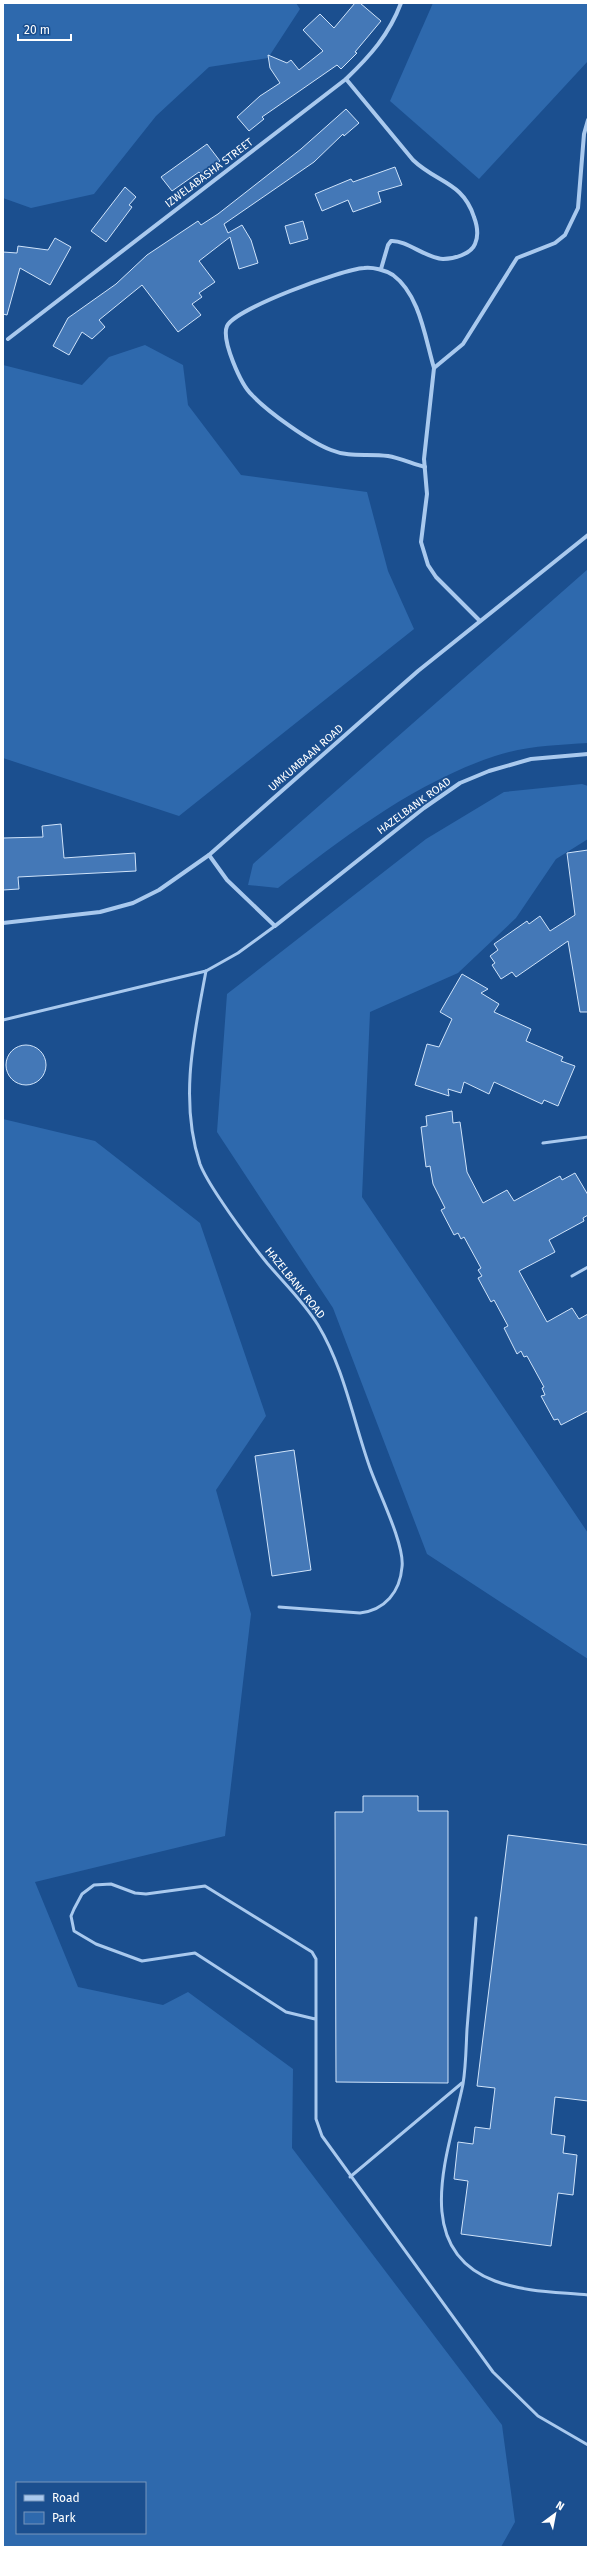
<svg xmlns="http://www.w3.org/2000/svg" width="591" height="2550" font-family="'Fira Sans',sans-serif">
  <style>
    .green { fill: #2e69ad; fill-rule: evenodd }
    .building { fill: #4478b7; stroke: #cfe3fa }
    .lines { fill: none; stroke-linecap: round; stroke-linejoin: round }
    .lane { stroke: #a9c9ee; stroke-width: 3 }
    .street { stroke: #a9c9ee; stroke-width: 4 }
    .labels { text-anchor: middle; dominant-baseline: central; stroke-width: 3.5; stroke-linejoin: round; paint-order: stroke }
    .street-label { font-size: 11px; fill: #fff; stroke: #1b4f8f }
  </style>
  <rect width="100%" height="100%" fill="#1b4f8f"/>
  <!-- green -->
  <g class="green">
    <polygon points="3,3 296,3 300,9 268,58 209,67 156,116 94,194 31,208 3,198"/>
    <polygon points="433,3 588,3 588,61 479,179 390,101"/>
    <polygon points="145,345 183,365 188,405 241,475 367,492 388,571 414,629 179,816 3,758 3,365 82,385 109,357"/>
    <path d="M588,569V743C558,745 524,746 495,756C414,783 344,837 278,888L248,885L253,864Z"/>
    <polygon points="582,784 588,786 588,839 556,859 516,918 458,973 370,1012 362,1197 588,1533 588,1659 427,1554 333,1308 217,1132 227,994 426,839 504,792"/>
    <path d="M3,1119L95,1141L200,1223L266,1416L216,1490L251,1614L225,1836L35,1882L78,1987L163,2005L188,1992L293,2069L292,2148L502,2425L515,2522L501,2547H3ZM17,2483H145V2533H17Z"/>
  </g>
  <!-- building -->
  <g class="building">
    <polygon points="355,3 360,3 381,21 355,52 357,53 341,69 337,65 262,117 264,119 249,131 237,117 260,96 280,83 270,68 268,55 287,63 291,60 299,70 323,51 303,30 320,14 334,28"/>
    <polygon points="346,109 359,123 344,136 343,134 314,162 224,224 228,233 242,225 251,240 258,263 239,269 230,237 199,261 215,282 199,293 202,297 192,304 201,315 178,332 142,285 99,320 105,327 92,339 82,332 69,355 53,346 68,318 116,284 147,255 198,221 201,225 218,214 301,149"/>
    <polygon points="207,144 220,161 201,174 199,172 172,191 161,177"/>
    <polygon points="395,167 402,185 378,192 381,202 353,212 348,200 322,211 315,194 351,179 353,182"/>
    <polygon points="125,187 136,197 129,205 132,207 106,242 91,231"/>
    <polygon points="303,221 308,239 290,244 285,226"/>
    <polygon points="55,238 71,247 50,285 20,268 7,315 3,314 3,252 17,253 18,246 48,250"/>
    <polygon points="61,824 64,858 135,853 136,871 18,877 19,889 3,890 3,838 43,837 42,826"/>
    <polygon points="588,850 588,1012 580,1012 568,941 516,977 512,972 501,979 492,965 495,963 490,956 498,950 494,944 527,921 529,924 540,916 550,931 575,915 567,853"/>
    <polygon points="462,974 488,989 481,993 499,1004 494,1012 531,1029 526,1041 563,1057 561,1061 575,1066 558,1106 544,1100 542,1104 494,1082 489,1094 464,1082 461,1093 448,1089 449,1096 415,1085 427,1044 439,1047 452,1019 440,1012"/>
    <circle cx="26" cy="1065" r="20"/>
    <polygon points="452,1111 453,1123 460,1122 467,1172 483,1203 507,1190 514,1201 560,1176 562,1180 575,1173 588,1195 588,1215 583,1218 584,1221 549,1240 555,1252 519,1271 547,1322 572,1308 579,1319 588,1314 588,1411 561,1425 558,1419 554,1420 541,1396 545,1395 542,1388 544,1387 527,1356 524,1357 521,1351 517,1354 504,1328 508,1326 494,1300 491,1302 478,1278 482,1276 478,1270 481,1268 464,1237 461,1239 458,1233 454,1235 441,1210 445,1208 433,1184 430,1166 426,1167 421,1127 427,1126 426,1116"/>
    <polygon points="294,1450 311,1570 272,1576 255,1456"/>
    <polygon points="363,1796 418,1796 418,1811 448,1811 448,2083 336,2082 335,1812 363,1812"/>
    <polygon points="508,1835 588,1845 588,2101 555,2097 551,2134 565,2136 563,2153 577,2155 573,2195 558,2193 551,2246 461,2234 468,2181 454,2179 458,2142 473,2144 475,2127 490,2129 495,2088 477,2086"/>
  </g>
  <g class="lines">
    <!-- lane -->
    <g class="lane">
      <path d="M206,971C194,1035 179,1100 200,1164C205,1177 214,1190 222,1202C236,1223 251,1243 267,1263C284,1283 304,1302 318,1325C344,1368 353,1420 370,1468C378,1491 405,1545 402,1567C400,1592 385,1610 360,1613L279,1607"/>
      <polyline points="3,1020 206,971 238,953 275,926"/>
      <polyline points="543,1143 588,1137"/>
      <polyline points="572,1276 588,1267"/>
      <path d="M476,1918C473,1955 470,1992 467,2029C466,2047 466,2066 463,2084C450,2149 408,2248 495,2281C524,2292 558,2292 588,2295"/>
      <polyline points="315,2019 286,2012 195,1953 142,1961 96,1944 74,1931 71,1916 74,1909 82,1894 94,1885 111,1884 135,1893 146,1894 205,1886 312,1952 316,1959 316,2119 322,2136 493,2372 538,2416 588,2445"/>
      <polyline points="350,2177 462,2083"/>
    </g>
    <!-- street -->
    <g class="street">
      <path d="M346,79L413,160C437,183 463,182 474,217C477,225 479,235 475,244C471,254 454,259 443,259C425,258 407,240 391,241L388,245L381,269"/>
      <path d="M8,339L346,79C370,56 389,35 401,3"/>
      <path d="M425,467C413,464 400,458 388,456C368,453 350,458 331,450C310,442 268,412 252,395C241,385 221,340 227,326C234,309 343,269 364,268C373,267 385,270 393,275C420,295 425,338 434,368"/>
      <polyline points="479,620 436,577 428,565 421,542 427,494 424,459 434,368 463,344 517,258 555,243 565,235 578,208 584,134 588,120"/>
      <polyline points="209,855 227,880 275,926 424,808 460,783 489,771 531,759 588,754"/>
      <polyline points="3,923 100,912 133,903 159,890 209,855 418,671 588,535"/>
    </g>
  </g>
  <g class="labels">
    <!-- street labels -->
    <g class="street-label">
      <text transform="translate(209 173) rotate(-37)">IZWELABASHA STREET</text>
      <text transform="translate(306 758) rotate(-41)">UMKUMBAAN ROAD</text>
      <text transform="translate(414 806) rotate(-36)">HAZELBANK ROAD</text>
      <text transform="translate(295 1283) rotate(51)">HAZELBANK ROAD</text>
    </g>
  </g>
  <!-- border -->
  <rect width="591" height="2550" fill="none" stroke="#ffffff" stroke-width="8"/>
  <!-- legend -->
  <rect x="16" y="2482" width="130" height="52" fill="#1b4f8f" stroke="#7695bc"/>
  <rect x="24" y="2495" width="20" height="6" fill="#a9c9ee" stroke="#7695bc"/>
  <text x="52" y="2502" font-size="12" fill="#ffffff">Road</text>
  <rect x="24" y="2512" width="20" height="12" fill="#2e69ad" stroke="#7695bc"/>
  <text x="52" y="2522" font-size="12" fill="#ffffff">Park</text>
  <!-- north arrow -->
  <g transform="translate(555 2514) rotate(32)" stroke="#1b4f8f" stroke-width="3" paint-order="stroke">
  <path d="M0-3L7 15L0 10L-7 15Z" fill="#ffffff"/>
  <text y="-6" font-size="11" font-weight="bold" text-anchor="middle" fill="#ffffff">N</text>
  </g>
  <!-- scale -->
  <path d="M18 34v6h53v-6" fill="none" stroke="#ffffff" stroke-width="2"/>
  <text x="24" y="34" font-size="12" fill="#ffffff" stroke="#1b4f8f" stroke-width="3" paint-order="stroke">20 m</text>
</svg>
